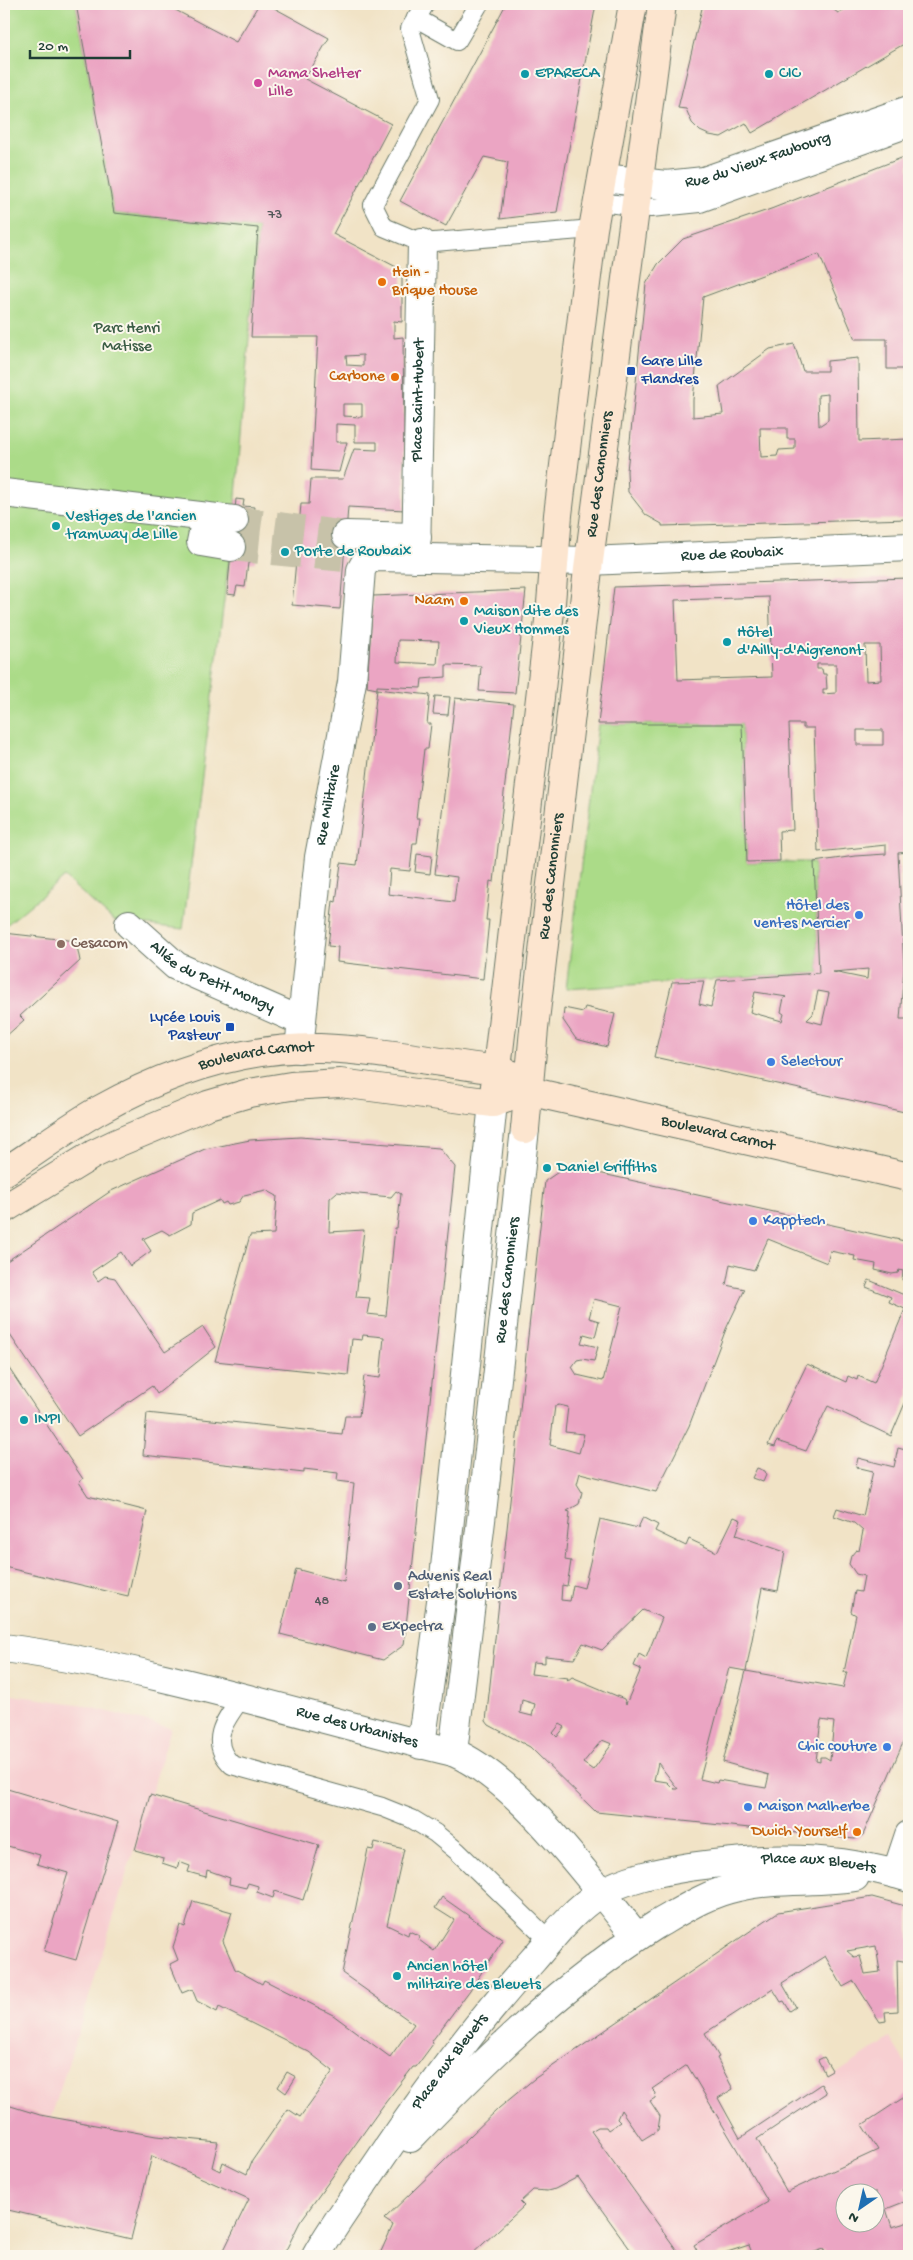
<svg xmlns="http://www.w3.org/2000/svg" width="913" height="2260" font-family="'Gochi Hand',sans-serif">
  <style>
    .built { fill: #f7cfd1; fill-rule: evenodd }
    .green { fill: #abdb88; stroke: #658c5e }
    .building { fill: #eba5c3; fill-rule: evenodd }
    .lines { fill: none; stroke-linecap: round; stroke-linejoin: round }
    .street-tunnel { stroke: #c7c2a9; stroke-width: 28; stroke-dasharray: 28 14; stroke-linecap: butt }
    .lane-casing { stroke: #687767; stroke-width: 20 }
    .street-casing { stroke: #687767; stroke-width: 30 }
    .secondary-casing { stroke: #687767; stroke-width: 30 }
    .lane { stroke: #fff; stroke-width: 18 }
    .street { stroke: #fff; stroke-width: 28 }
    .secondary { stroke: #fce5cf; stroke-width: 28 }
    .culture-dot { fill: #0f9aa8; stroke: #fbf7ec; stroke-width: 2 }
    .hotel-dot { fill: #d1479c; stroke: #fbf7ec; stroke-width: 2 }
    .food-dot { fill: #e8710a; stroke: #fbf7ec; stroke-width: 2 }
    .transit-dot { fill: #1a4fb4; stroke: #fbf7ec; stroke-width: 2 }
    .shop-dot { fill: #3f7fe0; stroke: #fbf7ec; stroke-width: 2 }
    .education-dot { fill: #8d6e63; stroke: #fbf7ec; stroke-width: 2 }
    .service-dot { fill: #5c6f8a; stroke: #fbf7ec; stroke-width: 2 }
    .labels { text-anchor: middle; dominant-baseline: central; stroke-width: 4; stroke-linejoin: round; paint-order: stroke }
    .number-label { font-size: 14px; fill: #525758 }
    .hotel-label { font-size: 16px; fill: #b23c85; stroke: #fbf7ec; text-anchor: start }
    .culture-label { font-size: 16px; fill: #0d838f; stroke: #fbf7ec; text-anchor: start }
    .street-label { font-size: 16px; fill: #1f3d34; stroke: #fbf7ec }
    .food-label { font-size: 16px; fill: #c56008; stroke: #fbf7ec; text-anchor: end }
    .park-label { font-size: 16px; fill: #3b5d45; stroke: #fbf7ec }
    .transit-label { font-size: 16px; fill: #164399; stroke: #fbf7ec; text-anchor: start }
    .shop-label { font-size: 16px; fill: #366cbe; stroke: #fbf7ec; text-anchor: start }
    .education-label { font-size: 16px; fill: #785e54; stroke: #fbf7ec; text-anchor: start }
    .service-label { font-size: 16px; fill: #4e5e75; stroke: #fbf7ec; text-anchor: start }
  </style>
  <rect width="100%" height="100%" fill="#fbf7ec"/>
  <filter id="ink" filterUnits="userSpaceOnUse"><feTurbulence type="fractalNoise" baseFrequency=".02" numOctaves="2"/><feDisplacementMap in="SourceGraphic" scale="10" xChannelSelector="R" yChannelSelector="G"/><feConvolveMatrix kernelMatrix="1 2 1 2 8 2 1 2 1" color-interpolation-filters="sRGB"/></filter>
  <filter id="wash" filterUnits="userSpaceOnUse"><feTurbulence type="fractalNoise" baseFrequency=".0096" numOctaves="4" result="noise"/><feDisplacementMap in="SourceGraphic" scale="20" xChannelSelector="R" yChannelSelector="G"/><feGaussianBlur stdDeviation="1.12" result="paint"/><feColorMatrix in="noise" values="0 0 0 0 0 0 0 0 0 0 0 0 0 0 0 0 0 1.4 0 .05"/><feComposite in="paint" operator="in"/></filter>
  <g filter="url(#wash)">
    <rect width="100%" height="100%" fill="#f1e3c6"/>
    <!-- built -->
    <g class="built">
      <polygon points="4,1694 78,1704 171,1728 78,2033 51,2117 4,2104"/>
      <path d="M655,1995L696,2059L740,2138L890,2038L909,2069V2222L802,2256H753L749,2245L715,2256H635L582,2183L601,2169L534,2079ZM846,2192H876V2222H846Z"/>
    </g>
    <!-- green -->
    <g class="green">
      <polygon points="4,4 76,4 114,213 258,228 234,520 183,929 114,921 64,877 4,927"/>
      <polygon points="598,724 742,724 747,862 814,862 819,973 566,989"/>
    </g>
    <g id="blocks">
      <!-- building -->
      <g class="building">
        <path d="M76,4H164L236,42L259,4H267L329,38L305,79L391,124L333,234L402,270V322L394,321V338L403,337L405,510L348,507L340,609L292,605L301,504H309L311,479H343L354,449L377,450V442H355V425L336,424V442H347L339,472L311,470L318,337H251L258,228L114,213ZM363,355V366L347,365L346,356ZM343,404H362V417L343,416Z"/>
        <polygon points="506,4 596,4 557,212 500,219 508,162 484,157 446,226 400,201"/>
        <polygon points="703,4 826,4 838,13 854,4 909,4 909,41 752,133 746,123 721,137 709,135 700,131 692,123 686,109 678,108"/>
        <path d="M909,155V369H887V339H855L819,254L703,297L693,400V417L723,414L719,386L770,349L794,344L803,371H827V361L858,358L859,441L909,439V519L662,526V524L646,515L628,492L627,471L646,284L658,264L683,239L771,209ZM828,394V420L819,426L818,395ZM760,428H787V439H795V449L779,450L777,456L761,457Z"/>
        <polygon points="236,499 244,500 243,506 254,507 250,532 257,532 255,562 248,563 245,587 237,586 235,595 227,594"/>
        <path d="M909,578V852L898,853L904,968L900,1019H909V1113L654,1057L672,982L704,981L699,1004L711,1007L717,980L819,973L814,862L855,856L886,854V845L818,852L814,728H803V724H789L793,830L779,831L780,861L747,862L742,724H598L614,587ZM769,597L772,677L678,680L675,600ZM865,645H880L881,680L866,681ZM817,664H836V693L823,694V689H827L826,674H823L822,669H817ZM857,730H883V745H857ZM868,969L867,979L833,972ZM818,991L829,993L822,1024L807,1020L813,1014ZM755,992L787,997L784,998L781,1012L784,1014L782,1021L750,1012Z"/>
        <path d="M526,590L515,693L479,691L481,666L446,665V677L422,679L421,688L377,686V689L367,687L373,596ZM398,640L439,641L437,664L397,662Z"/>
        <polygon points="377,689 430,695 427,724 431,724 428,749 424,749 416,818 420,818 417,843 413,843 410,871 390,869 388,894 454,902 457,877 435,874 455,698 514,704 494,882 490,881 486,920 489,920 483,979 337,962 338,947 328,946 333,901 336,902 341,863 357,865"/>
        <polygon points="435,696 450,697 448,715 433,714"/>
        <polygon points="417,854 432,856 430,874 415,872"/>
        <polygon points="4,933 76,941 80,961 20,1016 24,1020 4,1038"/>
        <polygon points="585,1007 615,1014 607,1047 576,1039 563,1020 564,1008 583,1012"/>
        <path d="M300,1137L439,1148L455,1167L404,1645L383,1660L280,1634L296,1569L344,1582L354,1483L337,1481L338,1473L304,1469V1473L143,1455L147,1413L342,1434L345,1416H359L364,1376L380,1378L384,1337L363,1335L362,1340L352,1339L348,1375L215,1361L250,1235L274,1234L277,1196L266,1190L244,1195L239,1202L228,1205L226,1202L222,1204L220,1200L192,1213L191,1224L170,1235L162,1230L143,1239L151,1251L130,1266L121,1252L92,1272L98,1281L105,1276L115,1278L165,1352L203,1327L216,1347L157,1394L152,1386L78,1436L10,1335L4,1339V1263L111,1191L205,1149L250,1140ZM396,1191L401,1194L397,1228H395L386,1316L367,1314L370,1298L356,1297L364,1230L329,1232L330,1198L337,1192L391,1197Z"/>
        <path d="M567,1166L909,1242V1281L902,1280L903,1271L899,1270L898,1273L892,1274L875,1270L876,1264L854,1260L855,1256L830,1251L827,1263L768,1239L754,1270L730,1264L726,1285L745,1289L726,1329L689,1426L656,1492L580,1473L577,1484L582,1492L579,1504L567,1511L570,1512L565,1560L571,1561L567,1586L562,1585L561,1600L570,1601L573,1585L584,1588L600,1519L638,1528L643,1517L658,1525L655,1531L686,1546L689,1539L717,1552L734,1517L741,1520L736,1535L785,1552L778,1591L762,1588L746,1671L729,1668L700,1779L717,1783L718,1780L766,1788L769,1775L723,1762L746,1671L843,1688L847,1672H844L856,1615L851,1612L855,1591L861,1592L864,1576L856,1574L849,1564L851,1556L856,1550L859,1551L863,1531L854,1523L834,1516L837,1508L863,1516L873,1471L856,1467L858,1458L894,1467L898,1448L909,1451V1729L863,1835L855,1839L596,1812L530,1747L489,1725L486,1721L545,1181ZM594,1299L622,1306L603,1381L577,1375L572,1367L577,1360L582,1359L594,1361L598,1347L581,1343L584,1334L595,1337L599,1321L589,1318ZM559,1405L568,1407L565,1432L584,1434L579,1453L550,1445L555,1406ZM643,1610L662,1618L646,1658L639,1654L634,1666L641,1669L626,1704L624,1699L572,1677L567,1681L568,1678L531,1674L533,1662L545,1663V1656L574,1659L583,1643L602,1650ZM522,1700L535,1704L532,1716L520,1713ZM821,1720L834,1722L830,1760L825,1757H820V1762L816,1761ZM560,1724L565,1727L557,1737L553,1733ZM602,1740L612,1744L593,1770L583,1763ZM658,1763L678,1789H674L667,1782L654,1780Z"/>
        <polygon points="869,1280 909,1297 909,1396 908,1396 891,1436 828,1406 806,1451 777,1441 775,1447 768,1445 807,1364 846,1382 848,1376 857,1380 858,1376 874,1383 905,1309 889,1302 891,1297 866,1287"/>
        <polygon points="4,1361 83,1479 79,1482 88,1496 147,1511 128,1596 4,1567"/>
        <polygon points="757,1468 765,1471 766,1475 763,1482 752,1478"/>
        <polygon points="4,1788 118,1822 76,1960 44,1951 68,1873 37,1864 40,1855 4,1845"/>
        <polygon points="150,1795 319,1845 303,1900 275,1891 273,1898 257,1892 258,1886 248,1883 246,1888 229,1884 230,1878 207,1870 206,1877 188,1872 190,1866 179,1862 177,1868 162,1863 163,1858 135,1850"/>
        <polygon points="375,1842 404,1849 387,1925 408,1935 409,1931 420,1936 419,1940 434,1951 454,1920 435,1908 442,1897 503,1940 470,1990 432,2041 433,2044 416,2067 413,2067 382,2107 300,2222 283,2256 221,2256 249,2199 152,2156 131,2239 4,2209 4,2104 40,2115 156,2136 218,2142 212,2167 220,2171 223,2162 247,2174 252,2161 288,2109 300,2117 333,2071 309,2052 219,2007 217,2012 197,2001 192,1989 182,1993 170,1964 178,1960 173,1947 180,1925 185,1927 193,1901 232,1912 223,1941 235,1969 262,1984 264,1980 333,2015 390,2057 414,2024 342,1973 368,1849 373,1850"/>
        <path d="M872,1897L909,1907V1962L897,1960L898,2011L885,2012L886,2021L880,2022L854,1981L843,1987L825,1956L782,1983L796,2007L790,2011L784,2001L781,2002L773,1989L705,2033L719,2057L717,2058L733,2089L718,2098L740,2138L821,2084L826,2093L757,2139L787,2192L878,2150L862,2125L909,2094V2185L902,2190L909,2200L886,2209L892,2227L909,2222V2256H827L824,2249L802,2256H753L749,2245L715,2256H700L694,2245L768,2202L687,2065L652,2089L656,2093L655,2098L650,2101L660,2116L658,2130L642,2140L621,2110L617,2119L620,2122L608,2130L606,2127H598L591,2131L681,2256H635L578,2177L555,2189L547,2191L533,2190L520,2202L524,2206L470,2256H379L393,2225L384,2219L499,2108L534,2079L778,1912ZM876,1946L880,1972L865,1974L860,1956L854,1957L847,1951ZM846,2192H876V2222H846Z"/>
        <polygon points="824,2057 832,2070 825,2074 818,2060"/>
        <polygon points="287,2072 296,2077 286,2093 278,2087"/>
      </g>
    </g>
  </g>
  <g filter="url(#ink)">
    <use href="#blocks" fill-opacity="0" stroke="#687767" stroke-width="1"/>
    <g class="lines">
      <!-- street-tunnel -->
      <g class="street-tunnel">
        <polyline points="234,520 346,535"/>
        <polyline points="231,547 344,558"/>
      </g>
      <!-- lane casing -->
      <g class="lane-casing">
        <g id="lane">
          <polyline points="425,4 410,29 430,99 373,205 384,227 422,243 593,229"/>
          <polyline points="416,18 457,41 479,4"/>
          <polyline points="598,202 651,208 700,203 909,128"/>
          <path d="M242,1697C226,1719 207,1741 232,1765L382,1807L412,1819L435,1833L457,1851L550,1941"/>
        </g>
      </g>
      <!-- street casing -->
      <g class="street-casing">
        <g id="street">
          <path id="s1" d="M603,178L666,185L704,181L909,110"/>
          <polyline points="4,493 234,520"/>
          <polyline points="206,518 201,542 231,547"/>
          <polyline points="346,535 417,537"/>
          <path id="s2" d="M416,558L422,243"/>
          <path id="s3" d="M129,924L176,966L301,1021"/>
          <path id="s4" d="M299,1049L319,857L352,682L361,570L366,561L376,557L589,561L909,547"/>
          <path id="s5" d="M4,1648C156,1668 303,1716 453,1752C520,1781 590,1880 637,1937"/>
          <polyline points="421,1745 443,1587 493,1103"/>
          <path id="s6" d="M453,1752L483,1504L525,1129"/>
          <polyline points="896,1874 909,1835"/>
          <path d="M410,2138C485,2060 564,1983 656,1925C682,1910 708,1893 738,1887C777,1878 816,1883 855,1877"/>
          <path id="s7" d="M316,2256C335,2222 359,2191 381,2158C428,2089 477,2022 533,1960C553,1937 573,1910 599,1894C626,1878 658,1872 689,1867C764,1856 836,1855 909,1878"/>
        </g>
      </g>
      <!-- secondary casing -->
      <g class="secondary-casing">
        <g id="secondary">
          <polyline points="493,1103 551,603 558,515 585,292 593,229 633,4"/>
          <path id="s8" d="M525,1129L534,1029L589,561L662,4"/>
          <path id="s9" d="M4,1172C36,1152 67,1128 99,1110C167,1072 242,1047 320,1048C380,1050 438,1063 498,1070L513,1075"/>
          <path id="s10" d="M4,1209L94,1154L117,1143L208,1105L249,1093L291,1086L340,1083L493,1103L528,1091L909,1177"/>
        </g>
      </g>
      <!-- lane -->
      <use href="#lane" class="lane"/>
      <!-- street -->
      <use href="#street" class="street"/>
      <!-- secondary -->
      <use href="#secondary" class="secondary"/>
    </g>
  </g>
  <!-- markers -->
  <g class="culture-dot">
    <circle cx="525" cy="74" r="5"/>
    <circle cx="769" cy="74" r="5"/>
    <circle cx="56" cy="526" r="5"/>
    <circle cx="285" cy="552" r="5"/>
    <circle cx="464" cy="621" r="5"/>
    <circle cx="727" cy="642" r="5"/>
    <circle cx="547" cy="1168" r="5"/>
    <circle cx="24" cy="1420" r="5"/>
    <circle cx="397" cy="1976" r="5"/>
  </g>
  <circle class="hotel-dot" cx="258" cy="83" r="5"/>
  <g class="food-dot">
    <circle cx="382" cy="282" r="5"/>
    <circle cx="395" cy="377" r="5"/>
    <circle cx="464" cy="601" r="5"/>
    <circle cx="857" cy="1832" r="5"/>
  </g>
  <g class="transit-dot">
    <rect x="626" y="366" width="10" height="10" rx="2.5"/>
    <rect x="225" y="1022" width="10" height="10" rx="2.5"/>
  </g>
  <g class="shop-dot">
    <circle cx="859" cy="915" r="5"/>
    <circle cx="771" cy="1062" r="5"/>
    <circle cx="753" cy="1221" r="5"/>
    <circle cx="887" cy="1747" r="5"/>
    <circle cx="748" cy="1807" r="5"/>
  </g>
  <circle class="education-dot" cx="61" cy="944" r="5"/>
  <g class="service-dot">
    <circle cx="398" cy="1586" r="5"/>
    <circle cx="372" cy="1627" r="5"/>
  </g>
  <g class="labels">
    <!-- number labels -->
    <g class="number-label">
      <text x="275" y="215">73</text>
      <text x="322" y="1601">48</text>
    </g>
    <!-- hotel labels -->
    <g class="hotel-label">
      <text x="268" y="74">Mama Shelter<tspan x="268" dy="18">Lille</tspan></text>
    </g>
    <!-- culture labels -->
    <g class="culture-label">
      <text x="535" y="74">EPARECA</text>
      <text x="779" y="74">CIC</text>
      <text x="66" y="517">Vestiges de l'ancien<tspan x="66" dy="18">tramway de Lille</tspan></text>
      <text x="295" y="552">Porte de Roubaix</text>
      <text x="474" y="612">Maison dite des<tspan x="474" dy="18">Vieux Hommes</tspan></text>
      <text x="737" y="633">Hôtel<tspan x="737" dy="18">d'Ailly-d'Aigrenont</tspan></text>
      <text x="557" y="1168">Daniel Griffiths</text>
      <text x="34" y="1420">INPI</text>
      <text x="407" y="1967">Ancien hôtel<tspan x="407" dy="18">militaire des Bleuets</tspan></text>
    </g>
    <!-- street labels -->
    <g class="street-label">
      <text stroke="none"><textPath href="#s1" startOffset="159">Rue du Vieux Faubourg</textPath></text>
      <text stroke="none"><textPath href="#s2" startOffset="158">Place Saint-Hubert</textPath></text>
      <text stroke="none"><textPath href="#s8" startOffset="659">Rue des Canonniers</textPath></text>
      <text stroke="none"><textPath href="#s4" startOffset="861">Rue de Roubaix</textPath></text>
      <text stroke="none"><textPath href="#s4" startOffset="246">Rue Militaire</textPath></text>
      <text stroke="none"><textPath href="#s8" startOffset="254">Rue des Canonniers</textPath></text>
      <text stroke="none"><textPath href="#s3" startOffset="100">Allée du Petit Mongy</textPath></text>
      <text stroke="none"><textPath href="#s9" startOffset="281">Boulevard Carnot</textPath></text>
      <text stroke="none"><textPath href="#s10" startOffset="750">Boulevard Carnot</textPath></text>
      <text stroke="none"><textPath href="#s6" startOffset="475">Rue des Canonniers</textPath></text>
      <text stroke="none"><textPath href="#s5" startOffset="362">Rue des Urbanistes</textPath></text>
      <text stroke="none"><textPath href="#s7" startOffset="686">Place aux Bleuets</textPath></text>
      <text stroke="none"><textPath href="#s7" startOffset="236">Place aux Bleuets</textPath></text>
    </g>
    <!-- food labels -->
    <g class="food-label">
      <text x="392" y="273" text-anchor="start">Hein -<tspan x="392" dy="18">Brique House</tspan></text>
      <text x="385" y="377">Carbone</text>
      <text x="454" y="601">Naam</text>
      <text x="847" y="1832">Dwich Yourself</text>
    </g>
    <!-- park labels -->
    <g class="park-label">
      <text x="127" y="329">Parc Henri<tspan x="127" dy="18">Matisse</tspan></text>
    </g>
    <!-- transit labels -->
    <g class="transit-label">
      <text x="641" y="362">Gare Lille<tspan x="641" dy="18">Flandres</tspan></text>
      <text x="220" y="1018" text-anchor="end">Lycée Louis<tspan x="220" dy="18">Pasteur</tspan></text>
    </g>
    <!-- shop labels -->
    <g class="shop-label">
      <text x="849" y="906" text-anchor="end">Hôtel des<tspan x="849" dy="18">ventes Mercier</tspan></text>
      <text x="781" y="1062">Selectour</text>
      <text x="763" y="1221">Kapptech</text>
      <text x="877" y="1747" text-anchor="end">Chic couture</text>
      <text x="758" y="1807">Maison Malherbe</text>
    </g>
    <!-- education labels -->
    <g class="education-label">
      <text x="71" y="944">Cesacom</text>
    </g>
    <!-- service labels -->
    <g class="service-label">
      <text x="408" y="1577">Advenis Real<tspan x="408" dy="18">Estate Solutions</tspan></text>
      <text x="382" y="1627">Expectra</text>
    </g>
  </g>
  <!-- margin -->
  <rect width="913" height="2260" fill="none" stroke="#fbf7ec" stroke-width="20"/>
  <!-- north arrow -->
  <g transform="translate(860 2208) rotate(214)"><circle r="24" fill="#fbf7ec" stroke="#a3ada2"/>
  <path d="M0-4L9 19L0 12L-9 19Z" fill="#1f6fb2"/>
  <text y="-8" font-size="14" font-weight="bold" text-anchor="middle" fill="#1f3d34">N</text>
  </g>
  <!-- scale -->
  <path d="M30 50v8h100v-8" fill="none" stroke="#1f3d34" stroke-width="2.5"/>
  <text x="38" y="50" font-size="15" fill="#1f3d34" stroke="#fbf7ec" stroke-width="4" paint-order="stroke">20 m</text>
</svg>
